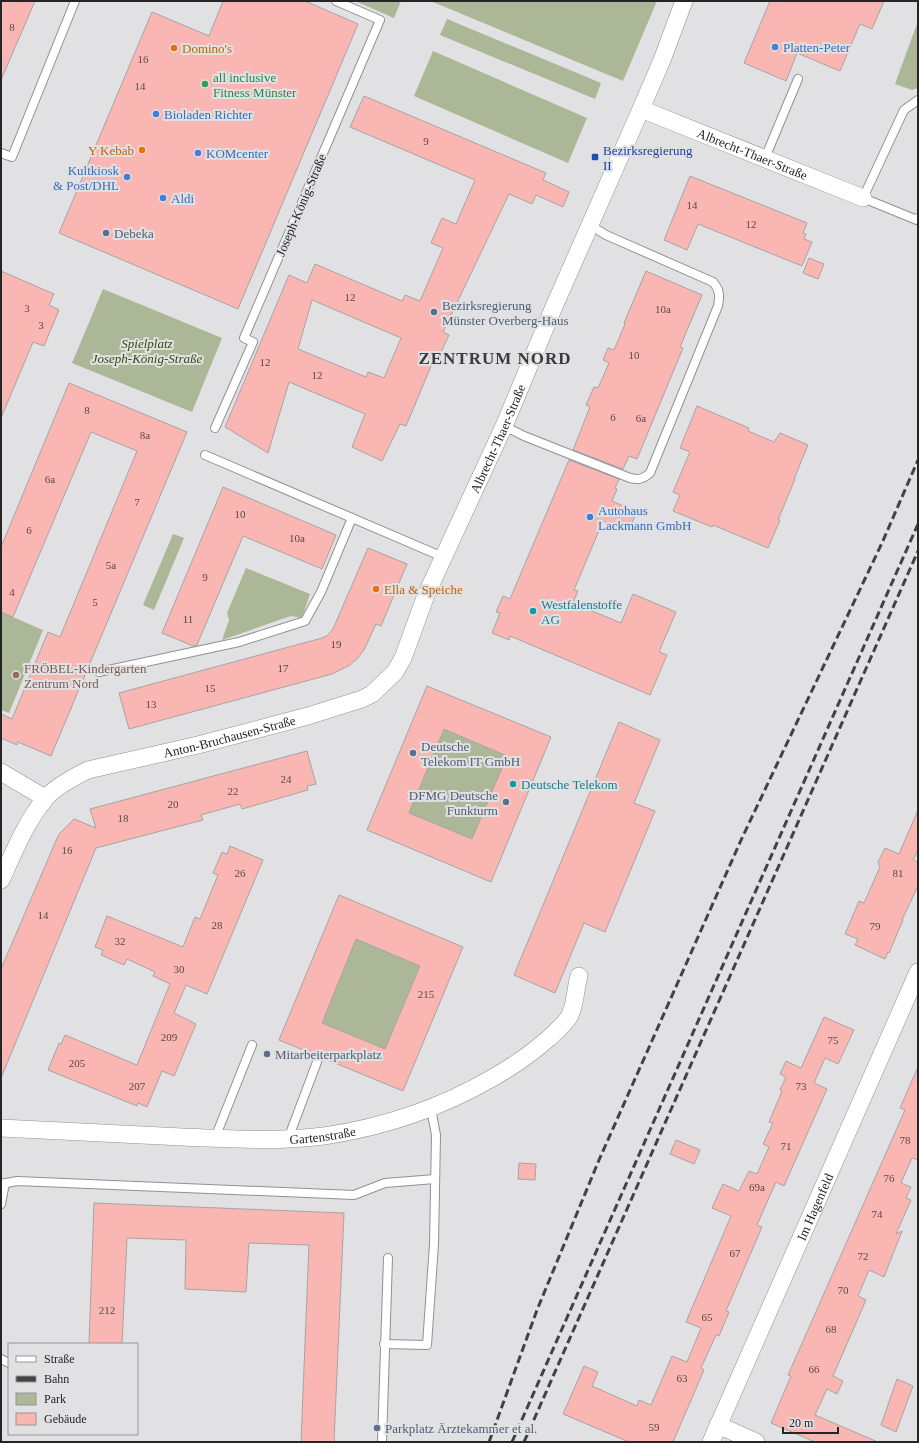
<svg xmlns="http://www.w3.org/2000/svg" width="919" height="1443" font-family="Georgia,serif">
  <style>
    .green { fill: #abb796 }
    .building { fill: #fab6b2; stroke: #a6a4a4; fill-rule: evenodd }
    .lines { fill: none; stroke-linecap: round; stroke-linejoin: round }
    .lane-casing { stroke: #919193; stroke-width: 10 }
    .street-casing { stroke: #919193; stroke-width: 18 }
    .lane { stroke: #fff; stroke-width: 8 }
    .street { stroke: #fff; stroke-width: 17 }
    .rail { stroke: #434344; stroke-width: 3; stroke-dasharray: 8 4; stroke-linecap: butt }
    .shop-dot { fill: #3f7fe0; stroke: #e1e1e3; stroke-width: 1.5 }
    .food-dot { fill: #e8710a; stroke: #e1e1e3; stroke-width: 1.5 }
    .leisure-dot { fill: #2e9e5b; stroke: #e1e1e3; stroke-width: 1.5 }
    .transit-dot { fill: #1a4fb4; stroke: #e1e1e3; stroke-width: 1.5 }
    .service-dot { fill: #5c6f8a; stroke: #e1e1e3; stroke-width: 1.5 }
    .culture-dot { fill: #0f9aa8; stroke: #e1e1e3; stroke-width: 1.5 }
    .education-dot { fill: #8d6e63; stroke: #e1e1e3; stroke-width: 1.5 }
    .labels { text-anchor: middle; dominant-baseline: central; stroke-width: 4; stroke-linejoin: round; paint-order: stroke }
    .number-label { font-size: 11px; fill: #5a4949 }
    .shop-label { font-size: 13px; fill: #366cbe; stroke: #e1e1e3; text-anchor: start }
    .food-label { font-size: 13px; fill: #c56008; stroke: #e1e1e3; text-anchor: start }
    .leisure-label { font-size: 13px; fill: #27864d; stroke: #e1e1e3; text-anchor: start }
    .transit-label { font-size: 13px; fill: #164399; stroke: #e1e1e3; text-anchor: start }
    .street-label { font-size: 13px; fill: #252526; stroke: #e1e1e3 }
    .service-label { font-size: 13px; fill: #4e5e75; stroke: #e1e1e3; text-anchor: start }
    .park-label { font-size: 13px; font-style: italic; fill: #374809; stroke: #e1e1e3 }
    .culture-label { font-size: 13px; fill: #0d838f; stroke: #e1e1e3; text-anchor: start }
    .education-label { font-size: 13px; fill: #785e54; stroke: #e1e1e3; text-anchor: start }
    .district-label { font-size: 17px; font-weight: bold; letter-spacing: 1px; fill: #3c3c3d; stroke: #e1e1e3 }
  </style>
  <rect width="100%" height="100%" fill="#e1e1e3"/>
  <!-- green -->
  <g class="green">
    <polygon points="355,1 401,1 394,18"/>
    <polygon points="434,1 657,1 623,81 433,2"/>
    <polygon points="447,19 601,83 595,99 440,35"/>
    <polygon points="918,21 918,88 912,90 895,84"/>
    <polygon points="433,51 587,118 568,163 414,96"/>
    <polygon points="103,289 222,338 192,412 72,363"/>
    <polygon points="173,534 184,538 154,610 143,605"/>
    <polygon points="246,568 310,594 302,618 291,616 222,640 229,620 227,613"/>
    <polygon points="1,612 43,630 9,713 1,710"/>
    <polygon points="444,729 507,756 472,839 409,813"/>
    <polygon points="356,939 420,966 385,1049 322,1023"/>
  </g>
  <!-- building -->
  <g class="building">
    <polygon points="1,1 35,1 1,80"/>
    <polygon points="223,1 305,1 358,24 238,309 59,233 152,12 209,36"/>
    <polygon points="770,1 884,1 872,29 860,24 840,71 797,53 786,81 744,63"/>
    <path d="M364,96L546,173L543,180L569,192L563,207L536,195L532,204L509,194L443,332L449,335L440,354L437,352L406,426L400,424L382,461L352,447L365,414L289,382L268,453L225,427L289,275L307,283L315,264L402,301L405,295L420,301L443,248L431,243L442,218L456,224L475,180L350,127ZM312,300L401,338L384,378L368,372L366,377L298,349Z"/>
    <polygon points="690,176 807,223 803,233 806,234 804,239 812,242 802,266 698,224 687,250 664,240"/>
    <polygon points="809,258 824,264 818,279 803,273"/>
    <polygon points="1,271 54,294 49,305 59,310 44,346 33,342 1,418"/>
    <polygon points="646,271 702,295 680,347 683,348 637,459 629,456 623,469 573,450 590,407 586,405 594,387 598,388 609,363 603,360 608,348 614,350 625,324 624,323"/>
    <polygon points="69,383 187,432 51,756 18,742 17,745 1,738 1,714 12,719 48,632 60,637 137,451 91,432 13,617 1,612 1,547"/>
    <polygon points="697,406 749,428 748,431 774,442 780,433 808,445 794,479 795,479 778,520 780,520 768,548 713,525 712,527 673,511 680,495 673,492 690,452 680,448"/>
    <polygon points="569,460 619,479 615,488 617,489 612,501 637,512 628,532 603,521 574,590 578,591 573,603 621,623 633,594 676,612 659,652 667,655 650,695 510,636 509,640 492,633 500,613 496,612 503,596 510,599"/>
    <polygon points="223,487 336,535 322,569 243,536 197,645 193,646 162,633"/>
    <polygon points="368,548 407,564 381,626 376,624 364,650 357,659 350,665 332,674 129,729 119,693 322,638 327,636 333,629"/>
    <path d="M427,686L551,737L491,882L367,830ZM444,729L507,756L472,839L409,813Z"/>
    <polygon points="619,722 660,740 634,803 655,811 605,932 584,923 555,993 514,975"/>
    <polygon points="307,751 316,784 307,786 308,790 242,809 240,804 201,815 203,820 96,848 1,1078 1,969 55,843 59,834 74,819 96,828 90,809"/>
    <polygon points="918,810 918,850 913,860 918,862 918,886 902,920 903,920 889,953 888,952 885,959 855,945 858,939 845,934 859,901 864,903 880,867 878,862 885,848 899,854"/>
    <polygon points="230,846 263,860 207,994 186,985 174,1013 196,1024 174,1076 162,1071 147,1107 138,1103 137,1106 48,1070 59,1043 61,1044 65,1035 137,1065 170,984 153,976 155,972 127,959 124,965 101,955 103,950 95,947 107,916 183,947 195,917 200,919 218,875 213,873 222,852 227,854"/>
    <path d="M339,895L463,947L403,1091L279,1040ZM356,939L420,966L385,1049L322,1023Z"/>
    <polygon points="824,1017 854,1030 838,1064 825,1058 814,1083 827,1089 784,1186 776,1182 757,1225 762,1227 726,1311 729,1312 719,1336 716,1335 701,1368 704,1370 673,1442 629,1442 563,1414 584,1366 598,1372 592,1386 637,1406 639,1400 651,1405 672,1356 687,1362 701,1328 686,1322 731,1216 712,1208 723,1184 739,1191 749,1171 757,1174 769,1147 763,1144 773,1123 769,1122 782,1091 780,1090 786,1077 780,1074 786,1061 801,1068"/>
    <polygon points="918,1067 918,1160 912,1158 901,1183 911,1187 906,1198 911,1200 896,1234 902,1231 884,1277 869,1270 858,1296 866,1300 833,1376 843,1381 837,1394 827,1389 815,1415 878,1442 815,1442 771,1423 791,1376 788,1375 905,1110 900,1108"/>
    <polygon points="676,1140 700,1150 694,1164 670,1154"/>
    <polygon points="519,1163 536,1164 535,1180 518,1179"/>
    <polygon points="94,1203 344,1213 334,1442 301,1442 309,1245 249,1243 246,1292 185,1289 186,1240 127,1238 122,1344 89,1344"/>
    <polygon points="897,1379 913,1386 896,1432 881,1425"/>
  </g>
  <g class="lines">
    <!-- lane casing -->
    <g class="lane-casing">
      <g id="lane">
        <polyline points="918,100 904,110 863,198 917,220 918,218"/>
        <polyline points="1,153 12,157 75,1"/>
        <polyline points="765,158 798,79"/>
        <path d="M504,426L524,436L630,478C639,480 643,479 650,473L718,306C720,296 720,290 713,282L606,235L590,225"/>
        <polyline points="215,428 253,342 244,338 380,20 336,1"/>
        <polyline points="205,455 443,557"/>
        <polyline points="99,672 239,642 305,621 321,592 352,518"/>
        <polyline points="215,1138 252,1045"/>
        <polyline points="288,1139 317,1062"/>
        <polyline points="1,1184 17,1181 354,1195 385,1183 435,1179"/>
        <polyline points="1,1204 5,1183"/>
        <polyline points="384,1344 427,1345 434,1244 436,1135 431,1109"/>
        <polyline points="1,1359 9,1363"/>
        <polyline points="382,1442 388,1258"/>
      </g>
    </g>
    <!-- street casing -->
    <g class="street-casing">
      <g id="street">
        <path id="s1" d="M641,109L863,198"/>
        <polyline points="1,772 45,798"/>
        <path id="s2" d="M1,880C14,852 25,823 45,799C53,788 76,776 88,770L198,745L308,716L362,699L372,694L395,672L403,658L426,595L504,426L553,309L641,109L662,60L684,1"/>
        <path id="s3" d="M1,1128C61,1131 122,1134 182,1137C229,1139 277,1142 324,1136C385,1127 441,1108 494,1077C515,1065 531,1054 549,1038C556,1031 564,1025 569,1017C576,1005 575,989 579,976"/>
        <polyline points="718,1425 756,1442"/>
        <path id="s4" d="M711,1442L918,972"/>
      </g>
    </g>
    <!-- lane -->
    <use href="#lane" class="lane"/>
    <!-- street -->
    <use href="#street" class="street"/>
    <!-- rail -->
    <g class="rail">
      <polyline points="489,1442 537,1310 599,1160 742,838 882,543 918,460"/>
      <polyline points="512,1442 918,524"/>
      <polyline points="524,1442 918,551"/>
    </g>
  </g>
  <!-- markers -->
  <g class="shop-dot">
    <circle cx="775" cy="47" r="4"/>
    <circle cx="156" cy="114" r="4"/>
    <circle cx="198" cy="153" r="4"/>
    <circle cx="127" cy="177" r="4"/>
    <circle cx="163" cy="198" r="4"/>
    <circle cx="590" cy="517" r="4"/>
  </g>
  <g class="food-dot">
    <circle cx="174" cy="48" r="4"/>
    <circle cx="142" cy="150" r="4"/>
    <circle cx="376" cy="589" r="4"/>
  </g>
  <circle class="leisure-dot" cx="205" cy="84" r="4"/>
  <rect class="transit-dot" x="591" y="153" width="8" height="8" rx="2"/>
  <g class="service-dot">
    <circle cx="106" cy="233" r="4"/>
    <circle cx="434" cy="312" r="4"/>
    <circle cx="413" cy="753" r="4"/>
    <circle cx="506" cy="802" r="4"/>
    <circle cx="267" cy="1054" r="4"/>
    <circle cx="377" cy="1428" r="4"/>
  </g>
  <g class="culture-dot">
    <circle cx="533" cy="611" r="4"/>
    <circle cx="513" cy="784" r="4"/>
  </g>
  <circle class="education-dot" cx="16" cy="675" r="4"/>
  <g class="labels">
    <!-- number labels -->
    <g class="number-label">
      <text x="12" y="27">8</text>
      <text x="143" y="59">16</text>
      <text x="140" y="86">14</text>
      <text x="426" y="141">9</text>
      <text x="692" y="205">14</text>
      <text x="751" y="224">12</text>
      <text x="350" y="297">12</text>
      <text x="27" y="308">3</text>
      <text x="663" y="309">10a</text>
      <text x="41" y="325">3</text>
      <text x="634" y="355">10</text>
      <text x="265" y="362">12</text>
      <text x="317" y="375">12</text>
      <text x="87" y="410">8</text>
      <text x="613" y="417">6</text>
      <text x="641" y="418">6a</text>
      <text x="145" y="435">8a</text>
      <text x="50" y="479">6a</text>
      <text x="137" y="502">7</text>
      <text x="240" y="514">10</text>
      <text x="29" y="530">6</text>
      <text x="297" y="538">10a</text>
      <text x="111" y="565">5a</text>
      <text x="205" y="577">9</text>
      <text x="12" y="592">4</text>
      <text x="95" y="602">5</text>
      <text x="188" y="619">11</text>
      <text x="336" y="644">19</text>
      <text x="283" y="668">17</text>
      <text x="210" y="688">15</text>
      <text x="151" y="704">13</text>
      <text x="286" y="779">24</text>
      <text x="233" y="791">22</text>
      <text x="173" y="804">20</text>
      <text x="123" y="818">18</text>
      <text x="67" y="850">16</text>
      <text x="240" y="873">26</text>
      <text x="898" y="873">81</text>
      <text x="43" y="915">14</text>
      <text x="217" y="925">28</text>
      <text x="875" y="926">79</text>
      <text x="120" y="941">32</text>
      <text x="179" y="969">30</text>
      <text x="426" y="994">215</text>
      <text x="169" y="1037">209</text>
      <text x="833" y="1040">75</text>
      <text x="77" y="1063">205</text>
      <text x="137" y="1086">207</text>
      <text x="801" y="1086">73</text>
      <text x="905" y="1140">78</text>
      <text x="786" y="1146">71</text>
      <text x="889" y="1178">76</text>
      <text x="757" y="1187">69a</text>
      <text x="877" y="1214">74</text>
      <text x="735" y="1253">67</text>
      <text x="863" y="1256">72</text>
      <text x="843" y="1290">70</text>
      <text x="107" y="1310">212</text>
      <text x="707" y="1317">65</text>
      <text x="831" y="1329">68</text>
      <text x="814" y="1369">66</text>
      <text x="682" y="1378">63</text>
      <text x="654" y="1427">59</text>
    </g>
    <!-- shop labels -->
    <g class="shop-label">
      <text x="783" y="47">Platten-Peter</text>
      <text x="164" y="114">Bioladen Richter</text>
      <text x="206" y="153">KOMcenter</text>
      <text x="119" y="170" text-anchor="end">Kultkiosk<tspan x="119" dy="15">&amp; Post/DHL</tspan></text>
      <text x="171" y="198">Aldi</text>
      <text x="598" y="510">Autohaus<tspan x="598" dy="15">Lackmann GmbH</tspan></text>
    </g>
    <!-- food labels -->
    <g class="food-label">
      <text x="182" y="48">Domino's</text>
      <text x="134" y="150" text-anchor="end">Y Kebab</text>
      <text x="384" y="589">Ella &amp; Speiche</text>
    </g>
    <!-- leisure labels -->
    <g class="leisure-label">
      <text x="213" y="77">all inclusive<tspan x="213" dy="15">Fitness Münster</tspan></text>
    </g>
    <!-- transit labels -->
    <g class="transit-label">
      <text x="603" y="150">Bezirksregierung<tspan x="603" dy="15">II</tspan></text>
    </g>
    <!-- street labels -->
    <g class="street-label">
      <text stroke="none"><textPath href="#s1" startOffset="120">Albrecht-Thaer-Straße</textPath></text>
      <text transform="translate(301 205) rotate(-67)">Joseph-König-Straße</text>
      <text stroke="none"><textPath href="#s2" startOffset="726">Albrecht-Thaer-Straße</textPath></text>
      <text stroke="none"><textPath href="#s2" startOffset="290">Anton-Bruchausen-Straße</textPath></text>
      <text stroke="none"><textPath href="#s3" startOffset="322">Gartenstraße</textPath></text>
      <text stroke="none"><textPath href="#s4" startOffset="257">Im Hagenfeld</textPath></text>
    </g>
    <!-- service labels -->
    <g class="service-label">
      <text x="114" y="233">Debeka</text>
      <text x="442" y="305">Bezirksregierung<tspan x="442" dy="15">Münster Overberg-Haus</tspan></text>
      <text x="421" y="746">Deutsche<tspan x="421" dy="15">Telekom IT GmbH</tspan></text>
      <text x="498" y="795" text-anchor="end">DFMG Deutsche<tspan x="498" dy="15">Funkturm</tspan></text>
      <text x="275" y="1054">Mitarbeiterparkplatz</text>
      <text x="385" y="1428">Parkplatz Ärztekammer et al.</text>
    </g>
    <!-- park labels -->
    <g class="park-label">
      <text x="147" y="343">Spielplatz<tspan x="147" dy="15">Joseph-König-Straße</tspan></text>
    </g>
    <!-- culture labels -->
    <g class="culture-label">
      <text x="541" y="604">Westfalenstoffe<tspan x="541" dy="15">AG</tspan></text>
      <text x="521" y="784">Deutsche Telekom</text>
    </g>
    <!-- education labels -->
    <g class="education-label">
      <text x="24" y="668">FRÖBEL-Kindergarten<tspan x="24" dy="15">Zentrum Nord</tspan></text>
    </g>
    <!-- district labels -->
    <g class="district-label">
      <text x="495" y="358">ZENTRUM NORD</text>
    </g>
  </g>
  <!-- border -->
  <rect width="919" height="1443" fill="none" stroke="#252526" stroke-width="4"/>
  <!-- legend -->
  <rect x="8" y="1343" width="130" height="92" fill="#e1e1e3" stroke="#969697"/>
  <rect x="16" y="1356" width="20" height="6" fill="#ffffff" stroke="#969697"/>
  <text x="44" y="1363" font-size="12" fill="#252526">Straße</text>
  <rect x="16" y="1376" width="20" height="6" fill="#434344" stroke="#969697"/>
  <text x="44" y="1383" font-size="12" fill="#252526">Bahn</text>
  <rect x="16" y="1393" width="20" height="12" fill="#abb796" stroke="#969697"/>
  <text x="44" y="1403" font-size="12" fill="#252526">Park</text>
  <rect x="16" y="1413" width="20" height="12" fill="#fab6b2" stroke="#969697"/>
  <text x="44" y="1423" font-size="12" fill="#252526">Gebäude</text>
  <!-- scale -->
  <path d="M783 1427v6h55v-6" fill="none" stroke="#252526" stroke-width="2"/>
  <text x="789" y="1427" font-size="12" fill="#252526" stroke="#e1e1e3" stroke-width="3" paint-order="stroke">20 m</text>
</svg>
